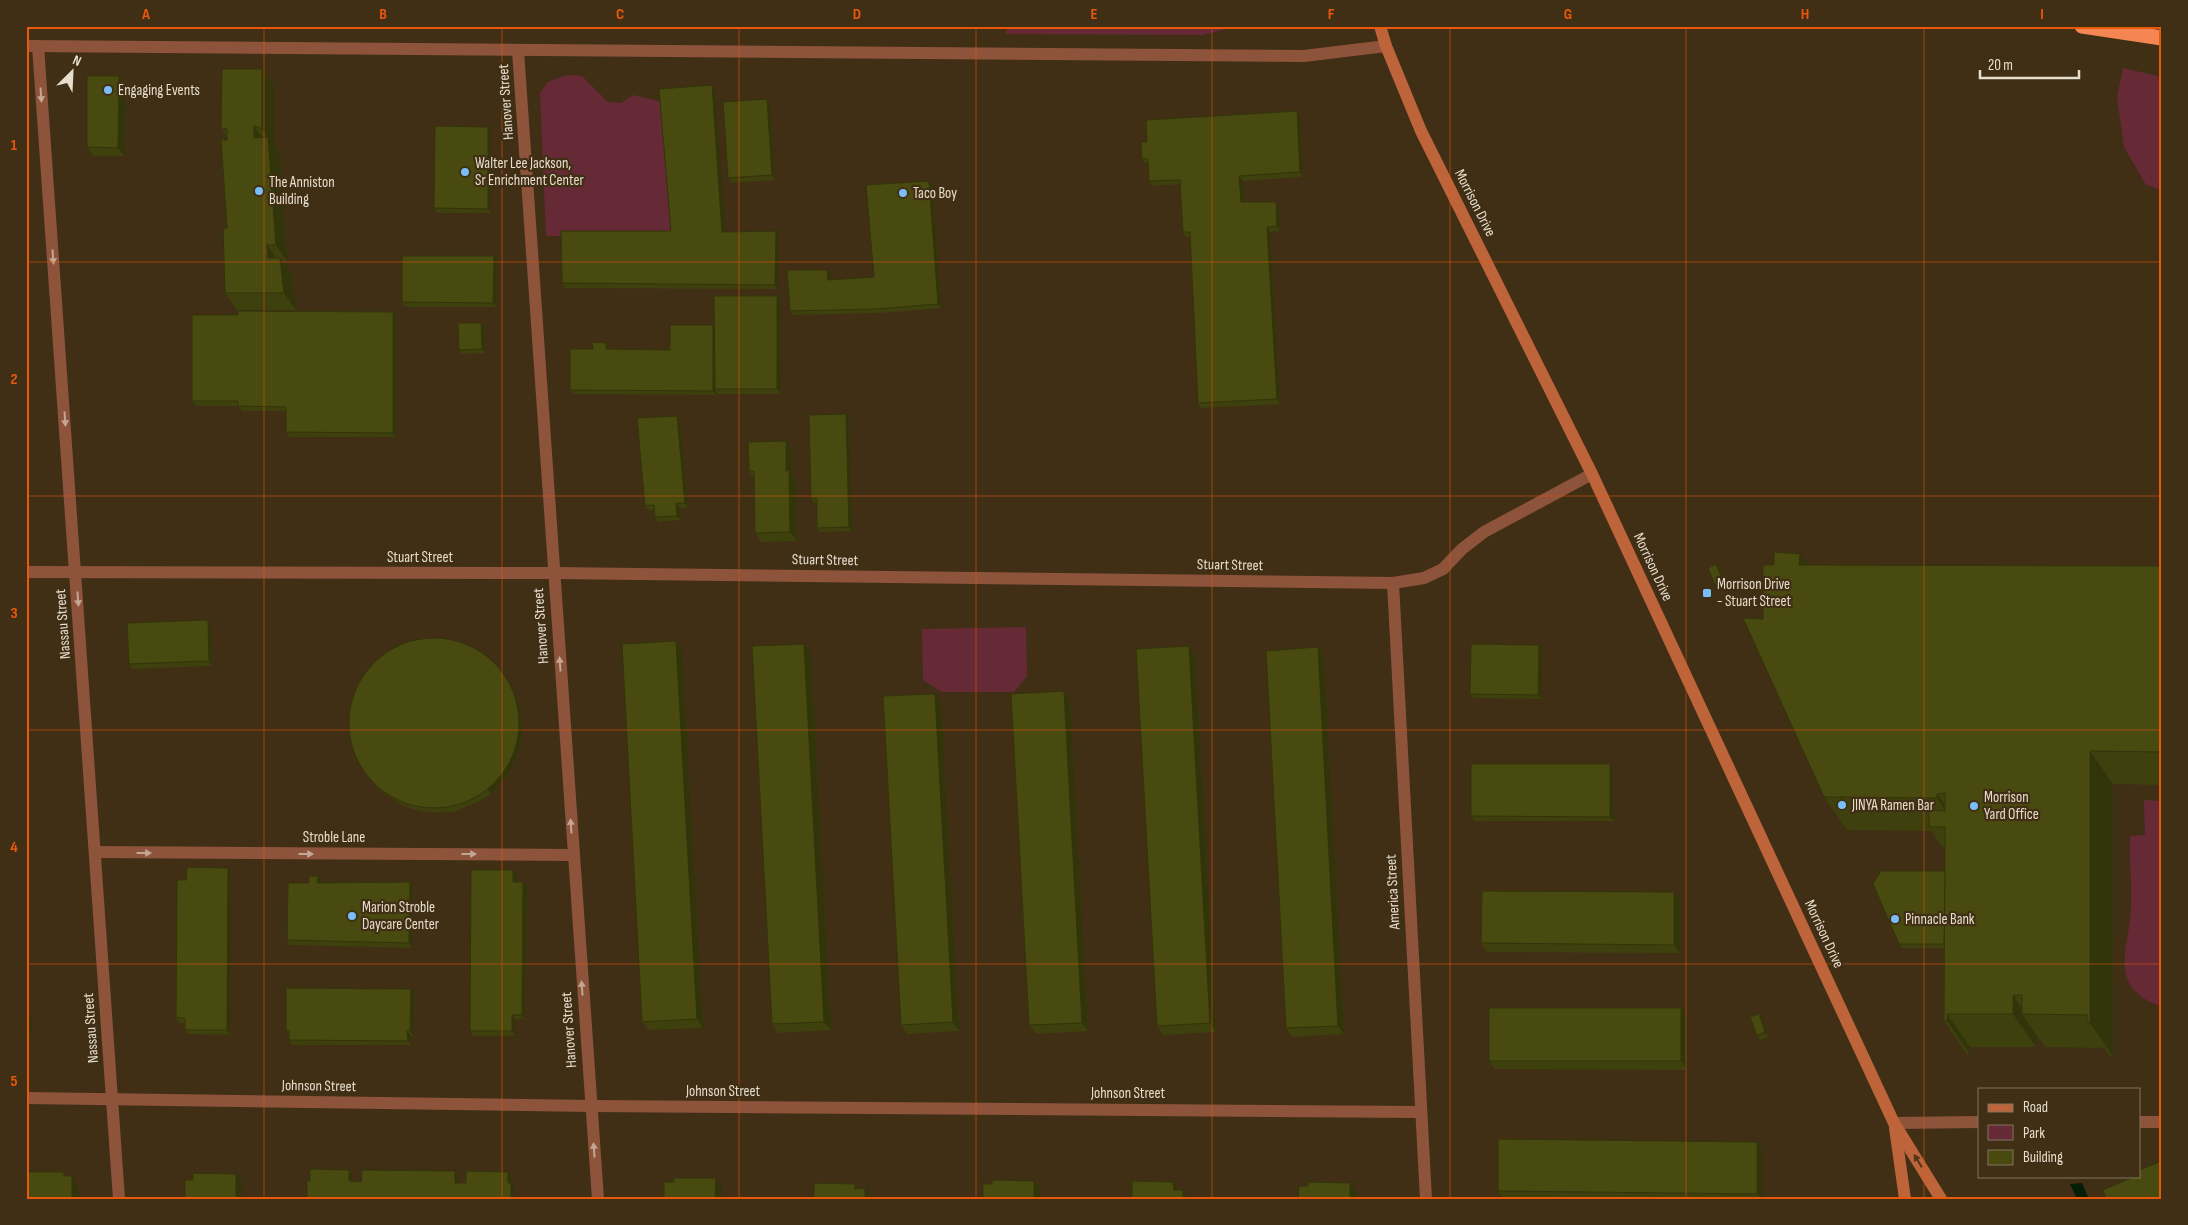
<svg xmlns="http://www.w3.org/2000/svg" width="2188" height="1225" font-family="'Sofia Sans Condensed',sans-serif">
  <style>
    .green { fill: #652a35 }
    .water { fill: #061d07 }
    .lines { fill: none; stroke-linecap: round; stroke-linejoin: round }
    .minor { stroke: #8d543b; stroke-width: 12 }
    .tertiary { stroke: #8d543b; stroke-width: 12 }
    .secondary { stroke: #be643a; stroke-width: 12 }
    .motorway { stroke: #f58653; stroke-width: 15 }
    .wall { fill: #3e400d }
    .shaded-wall { fill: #32340a }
    .building { fill: #484a0f; stroke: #32340a }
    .oneway { fill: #c3a693 }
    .oneway2 { fill: #53371b }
    .grid { fill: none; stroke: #e8590c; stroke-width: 1; stroke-opacity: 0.55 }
    .poi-dot { fill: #7abef8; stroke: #402f15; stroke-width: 2 }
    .labels { text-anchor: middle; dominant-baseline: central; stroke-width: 4.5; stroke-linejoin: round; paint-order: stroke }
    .poi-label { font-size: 15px; fill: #e7ddcd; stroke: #402f15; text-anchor: start }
    .street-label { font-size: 15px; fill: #e7ddcd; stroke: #402f15 }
    .neatline { fill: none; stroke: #e8590c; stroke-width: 2 }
    .grid-label { font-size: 16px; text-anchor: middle; font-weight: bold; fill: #e8590c }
  </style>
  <rect width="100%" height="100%" fill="#402f15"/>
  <!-- green -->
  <g class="green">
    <polygon points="1006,26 1239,26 1202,35 1006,34"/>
    <polygon points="2123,68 2162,77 2162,190 2146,185 2124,147 2117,97"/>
    <polygon points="567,75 582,76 608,102 621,103 633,95 663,102 674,236 546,236 540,93 548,82"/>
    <polygon points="1026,627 1027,676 1014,692 942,692 923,680 922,629"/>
    <path d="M2144,800L2162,801V1007C2105,986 2130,949 2131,906C2132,883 2129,859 2130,836L2145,835Z"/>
  </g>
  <!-- water -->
  <polygon class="water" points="2082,1183 2089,1199 2077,1199 2070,1184"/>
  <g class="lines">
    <!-- minor -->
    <g class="minor">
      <polyline points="38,46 119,1199"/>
      <polyline points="518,51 598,1199"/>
      <polyline points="26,572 554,573 1393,583 1424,578 1443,569 1462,549 1484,532 1592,474"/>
      <polyline points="1393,583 1426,1199"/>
      <polyline points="95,852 573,855"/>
      <polyline points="26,1098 591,1106 1420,1112"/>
      <polyline points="2139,1122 2162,1122"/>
      <polyline points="1894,1123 1979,1122"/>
    </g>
    <!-- tertiary -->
    <polyline class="tertiary" points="26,46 1304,56 1386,46"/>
    <!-- secondary -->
    <g class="secondary">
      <polyline points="1380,26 1386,46 1421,131 1592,474 1894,1123 1941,1199"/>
      <polyline points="1895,1128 1905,1199"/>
    </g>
    <!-- motorway -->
    <polyline class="motorway" points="2082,26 2162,38"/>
  </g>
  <!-- wall -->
  <g class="wall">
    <polygon points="262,69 274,85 274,145 280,154 287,261 283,262 292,275 296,310 237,310 225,293 227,228 227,137 221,128"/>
    <polygon points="119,76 126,85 125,156 93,156 87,147"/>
    <polygon points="715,90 725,232 779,236 778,289 565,288 562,283 671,231"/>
    <polygon points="770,103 775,180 731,183 728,178"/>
    <polygon points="1300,116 1303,177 1243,181 1244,202 1279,206 1280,231 1270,232 1280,404 1201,408 1198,403 1190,237 1186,237 1183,232 1180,184 1152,186 1149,181 1148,163 1145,163 1142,159 1147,142"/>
    <polygon points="488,127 491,131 491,213 438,213 434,208"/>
    <polygon points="933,185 941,308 880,313 793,315 790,311 827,270 831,274 831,280 874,277"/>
    <polygon points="497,260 497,307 405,307 402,302"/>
    <polygon points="777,296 780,301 781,394 718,394 716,392 716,395 573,394 570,390 593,349 606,343 610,347 610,349 670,350 715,327"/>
    <polygon points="396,316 396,437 289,437 286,432 286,411 242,411 238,406 196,406 192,401"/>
    <polygon points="481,323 485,328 485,353 462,354 459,350"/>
    <polygon points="846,414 849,418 852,531 820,532 817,528 817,503 814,503 811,499"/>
    <polygon points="677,416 680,420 688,508 680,508 681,520 658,522 655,517 654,510 648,510 645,506"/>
    <polygon points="786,441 792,450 792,474 796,479 797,541 761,542 755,533 754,478 749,471"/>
    <polygon points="1774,565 2162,566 2162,785 2113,784 2113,1056 2110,1057 2104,1048 2045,1047 2036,1034 2036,1047 1970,1047 1970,1054 1967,1054 1944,1021 1944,948 1902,948 1899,944 1945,871 1945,850 1931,831 1847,830 1824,797 1763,619"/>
    <polygon points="1719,569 1726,586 1718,589 1715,585"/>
    <polygon points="208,620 211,624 212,666 132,669 129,664"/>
    <polygon points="676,641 682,650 703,1028 649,1030 642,1022"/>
    <polygon points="1318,647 1324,656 1344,1034 1292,1037 1286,1028"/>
    <polygon points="1542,650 1542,699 1474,698 1470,694"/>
    <polygon points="811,653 831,1030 778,1033 772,1024"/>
    <polygon points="1195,655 1216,1032 1163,1035 1157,1026"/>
    <polygon points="509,682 520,707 522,734 520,748 509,774 491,794 479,801 454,812 426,812 412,809 400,804 377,788 357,760"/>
    <polygon points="1064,691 1070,700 1088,1031 1036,1034 1029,1025"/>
    <polygon points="941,703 959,1031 907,1034 901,1025"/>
    <polygon points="1610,764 1613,769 1614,821 1474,821 1471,816"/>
    <polygon points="231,872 230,1035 188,1034 185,1030 185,1023 179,1023 176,1018 186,880"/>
    <polygon points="517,875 517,882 527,887 525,1019 515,1019 515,1036 473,1036 470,1031"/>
    <polygon points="318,876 321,881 321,883 413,887 412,948 290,945 287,940 309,883"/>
    <polygon points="1674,892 1680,901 1680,953 1487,952 1481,943"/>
    <polygon points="411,989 414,993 414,1036 411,1036 411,1045 292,1045 289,1040 289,1035 286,1030"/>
    <polygon points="1681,1008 1687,1017 1687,1070 1495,1069 1489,1061"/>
    <polygon points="26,1015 29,1015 32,1020 31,1037 26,1037"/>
    <polygon points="1762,1019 1769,1037 1760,1040 1757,1036"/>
    <polygon points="1763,1151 1763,1199 1503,1199 1498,1191"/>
  </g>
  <!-- shaded-wall -->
  <g class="shaded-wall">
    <polygon points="262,69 274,85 274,145 280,154 287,261 276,245 268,138 262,129"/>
    <polygon points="119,76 126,85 125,156 118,148"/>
    <polygon points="712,85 715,90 726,236 722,232"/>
    <polygon points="767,99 770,103 775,180 772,175"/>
    <polygon points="1297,111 1300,116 1303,177 1300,172"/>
    <polygon points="254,126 266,143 254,138"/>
    <polygon points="488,127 491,131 491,213 488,209"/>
    <polygon points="1239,176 1243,181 1244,206 1241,202"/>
    <polygon points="929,181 933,185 941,308 938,304"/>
    <polygon points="1276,202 1279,206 1280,231 1277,226"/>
    <polygon points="1267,227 1270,232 1280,404 1277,399"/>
    <polygon points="776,231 779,236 778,289 775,285"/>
    <polygon points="267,245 279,262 268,258"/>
    <polygon points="494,256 497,260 497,307 493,303"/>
    <polygon points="280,258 292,275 296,310 284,293"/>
    <polygon points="827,270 831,274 831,285 828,280"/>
    <polygon points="777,296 780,301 781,394 777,389"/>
    <polygon points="393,312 396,316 396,437 393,433"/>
    <polygon points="481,323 485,328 485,353 482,349"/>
    <polygon points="713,325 716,329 715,389 716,392 716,395 713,391"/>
    <polygon points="606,343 610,347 609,354 606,349"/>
    <polygon points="846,414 849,418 852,531 849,527"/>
    <polygon points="677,416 680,420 688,508 685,503"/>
    <polygon points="786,441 792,450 792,474 796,479 797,541 790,532 786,471"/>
    <polygon points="676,503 680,508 681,520 677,516"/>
    <polygon points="1800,554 1823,587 1799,565"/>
    <polygon points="1716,564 1719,569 1726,586 1723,581"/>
    <polygon points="208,620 211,624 212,666 209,661"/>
    <polygon points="676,641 682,650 703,1028 697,1019"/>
    <polygon points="804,644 811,653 831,1030 824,1022"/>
    <polygon points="1539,645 1542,650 1542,699 1538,695"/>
    <polygon points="1189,646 1195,655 1216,1032 1210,1023"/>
    <polygon points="1318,647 1324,656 1344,1034 1338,1026"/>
    <polygon points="506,677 509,682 520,707 522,734 520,748 509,774 491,794 488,789"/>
    <polygon points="1064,691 1070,700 1088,1031 1082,1023"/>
    <polygon points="935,694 941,703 959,1031 953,1022"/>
    <polygon points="2090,751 2113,784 2113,1056 2090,1023"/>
    <polygon points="1610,764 1613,769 1614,821 1610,817"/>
    <polygon points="1937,794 1960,827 1960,831 1937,798"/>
    <polygon points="228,868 231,872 230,1035 227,1030"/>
    <polygon points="513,870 517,875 517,886 513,882"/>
    <polygon points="318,876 321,881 320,887 317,883"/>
    <polygon points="410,882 413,887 412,948 409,943"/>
    <polygon points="523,882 527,887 525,1019 522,1015"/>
    <polygon points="1674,892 1680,901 1680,953 1674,945"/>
    <polygon points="411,989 414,993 414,1036 410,1031"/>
    <polygon points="2013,995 2026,1014 2022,1014 2036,1034 2036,1047 2013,1014"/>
    <polygon points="1681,1008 1687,1017 1687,1070 1681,1061"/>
    <polygon points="1759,1014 1762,1019 1769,1037 1765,1032"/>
    <polygon points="1947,1014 1970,1047 1970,1054 1947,1021"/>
    <polygon points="29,1015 32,1020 31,1037 28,1032"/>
    <polygon points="512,1015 515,1019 515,1036 512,1031"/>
    <polygon points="407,1031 411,1036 411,1045 408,1041"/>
    <polygon points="1757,1142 1763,1151 1763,1199 1761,1199 1757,1194"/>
    <polygon points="349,1170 352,1174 352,1186 349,1181"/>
    <polygon points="455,1171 458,1176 458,1187 455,1183"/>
    <polygon points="508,1172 511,1176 511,1183 514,1187 514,1199 511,1199 508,1183"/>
    <polygon points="236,1174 243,1183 242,1199 236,1199"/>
    <polygon points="72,1176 78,1185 78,1199 72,1199"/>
    <polygon points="716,1178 722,1187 722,1199 715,1199"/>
    <polygon points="1034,1181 1041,1190 1040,1199 1034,1199"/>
    <polygon points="1173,1182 1179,1190 1174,1190"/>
    <polygon points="1350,1183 1357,1192 1357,1199 1350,1199"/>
    <polygon points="865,1188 871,1197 871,1199 865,1199"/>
    <polygon points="1183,1190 1189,1199 1183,1199"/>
  </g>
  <!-- building -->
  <g class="building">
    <polygon points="222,69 262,69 262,129 254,126 254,138 268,137 276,245 267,245 268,258 280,258 284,293 225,293 223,229 227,228 221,140 227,140 227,129 221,128"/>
    <polygon points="87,76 119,76 118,148 87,147"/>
    <polygon points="712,85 722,232 776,231 775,285 562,283 561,231 671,231 659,89"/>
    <polygon points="767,99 772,175 728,178 723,102"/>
    <polygon points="1297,111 1300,172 1239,176 1241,202 1276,202 1277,226 1267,227 1277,399 1198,403 1190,232 1183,232 1180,180 1149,181 1148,159 1142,159 1141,142 1147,142 1146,120"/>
    <polygon points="435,126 488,127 488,209 434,208"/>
    <polygon points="929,181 938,304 877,309 790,311 787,270 827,270 828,280 874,277 866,185"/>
    <polygon points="402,256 494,256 493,303 402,302"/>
    <polygon points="714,296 777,296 777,389 715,389"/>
    <polygon points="238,311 393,312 393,433 286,432 286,407 238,406 238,401 192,401 192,315 238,315"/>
    <polygon points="458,323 481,323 482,349 459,350"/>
    <polygon points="670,325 713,325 713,391 570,390 570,349 593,349 592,342 606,343 606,349 670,350"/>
    <polygon points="846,414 849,527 817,528 817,498 811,499 809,415"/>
    <polygon points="677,416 685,503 676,503 677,516 655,517 654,505 645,506 637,418"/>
    <polygon points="786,441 786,471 789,470 790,532 755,533 754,471 749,471 748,442"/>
    <polygon points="1774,552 1800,554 1799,565 2162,566 2162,752 2090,751 2090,1023 2087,1024 2087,1015 2022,1014 2022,995 2013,995 2013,1014 1947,1014 1947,1021 1944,1021 1945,827 1929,827 1929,810 1945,811 1945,793 1937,794 1937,798 1824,797 1743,618 1763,619 1763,565 1774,565"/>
    <polygon points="1716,564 1723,581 1715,585 1708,568"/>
    <polygon points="208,620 209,661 129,664 127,623"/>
    <circle cx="434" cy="723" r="85"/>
    <polygon points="676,641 697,1019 642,1022 622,644"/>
    <polygon points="804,644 824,1022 772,1024 752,646"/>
    <polygon points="1471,644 1539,645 1538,695 1470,694"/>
    <polygon points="1189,646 1210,1023 1157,1026 1136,649"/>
    <polygon points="1318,647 1338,1026 1286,1028 1266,651"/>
    <polygon points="1064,691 1082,1023 1029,1025 1011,694"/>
    <polygon points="935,694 953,1022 901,1025 883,696"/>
    <polygon points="1471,764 1610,764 1610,817 1471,816"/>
    <polygon points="187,867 228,868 227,1030 185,1030 185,1018 176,1018 177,880 186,880"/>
    <polygon points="471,870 513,870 513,882 523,882 522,1015 512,1015 512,1031 470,1031"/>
    <polygon points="1881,871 1945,871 1944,944 1899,944 1873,884"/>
    <polygon points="309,876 318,876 317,883 410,882 409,943 287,940 288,883 309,883"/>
    <polygon points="1482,891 1674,892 1674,945 1481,943"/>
    <polygon points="286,988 411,989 410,1031 407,1031 408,1041 289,1040 289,1031 286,1030"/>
    <rect x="1489" y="1008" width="192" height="53"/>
    <polygon points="1759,1014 1765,1032 1757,1036 1750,1017"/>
    <polygon points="26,1015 29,1015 28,1032 26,1032"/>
    <polygon points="1498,1139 1757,1142 1757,1194 1498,1191"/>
    <polygon points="2162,1161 2162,1199 2106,1199 2103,1190 2131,1178 2130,1176 2139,1176 2139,1170"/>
    <polygon points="310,1169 349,1170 349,1181 361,1182 362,1170 455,1171 455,1183 466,1183 466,1171 508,1172 508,1183 511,1183 511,1199 307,1199 307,1180 310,1181"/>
    <polygon points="26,1172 64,1172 64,1176 72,1176 72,1199 26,1199"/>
    <polygon points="193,1173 236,1174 236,1199 185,1199 185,1180 193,1180"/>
    <polygon points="674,1178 716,1178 715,1199 664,1199 664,1182 674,1182"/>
    <polygon points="992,1180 1034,1181 1034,1199 983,1199 983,1184 992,1184"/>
    <polygon points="1132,1181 1173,1182 1174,1190 1183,1190 1183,1199 1132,1199"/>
    <polygon points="1308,1182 1350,1183 1350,1199 1298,1199 1299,1186 1308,1186"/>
    <polygon points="814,1183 855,1184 855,1189 865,1188 865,1199 814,1199"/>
  </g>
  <!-- one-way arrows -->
  <defs><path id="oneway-solid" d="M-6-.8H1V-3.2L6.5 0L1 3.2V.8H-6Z" transform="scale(1.25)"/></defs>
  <g class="oneway">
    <use href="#oneway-solid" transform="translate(41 95) rotate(86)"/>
    <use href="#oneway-solid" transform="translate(53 257) rotate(86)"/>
    <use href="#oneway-solid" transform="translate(65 419) rotate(86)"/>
    <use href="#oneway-solid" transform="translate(78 599) rotate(86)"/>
    <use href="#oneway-solid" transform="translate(560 664) rotate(-94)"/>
    <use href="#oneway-solid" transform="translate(571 826) rotate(-94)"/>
    <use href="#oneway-solid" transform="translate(144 853)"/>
    <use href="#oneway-solid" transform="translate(306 854)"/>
    <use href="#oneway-solid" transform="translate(469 854)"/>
    <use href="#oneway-solid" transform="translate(582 988) rotate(-94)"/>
    <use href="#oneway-solid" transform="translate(594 1150) rotate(-94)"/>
  </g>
  <use class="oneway2" href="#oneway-solid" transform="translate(1918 1161) rotate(-122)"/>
  <!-- grid -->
  <path class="grid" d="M264,26V1199M502,26V1199M739,26V1199M976,26V1199M1212,26V1199M1450,26V1199M1686,26V1199M1924,26V1199M26,262H2162M26,496H2162M26,730H2162M26,964H2162"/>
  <!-- markers -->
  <g class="poi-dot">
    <circle cx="108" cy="90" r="5"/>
    <circle cx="465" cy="172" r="5"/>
    <circle cx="259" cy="191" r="5"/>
    <circle cx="903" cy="193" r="5"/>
    <rect x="1702" y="588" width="10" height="10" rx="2.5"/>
    <circle cx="1842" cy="805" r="5"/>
    <circle cx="1974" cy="806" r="5"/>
    <circle cx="352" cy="916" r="5"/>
    <circle cx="1895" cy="919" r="5"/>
  </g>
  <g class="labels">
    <!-- poi labels -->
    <g class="poi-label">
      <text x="118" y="90">Engaging Events</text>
      <text x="475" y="163">Walter Lee Jackson,<tspan x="475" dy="17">Sr Enrichment Center</tspan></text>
      <text x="269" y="182">The Anniston<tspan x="269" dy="17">Building</tspan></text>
      <text x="913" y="193">Taco Boy</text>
      <text x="1717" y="584">Morrison Drive<tspan x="1717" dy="17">- Stuart Street</tspan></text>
      <text x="1984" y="797">Morrison<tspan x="1984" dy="17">Yard Office</tspan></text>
      <text x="1852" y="805">JINYA Ramen Bar</text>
      <text x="362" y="907">Marion Stroble<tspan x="362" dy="17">Daycare Center</tspan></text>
      <text x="1905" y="919">Pinnacle Bank</text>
    </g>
    <!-- street labels -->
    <g class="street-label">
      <text transform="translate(506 102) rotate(-94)">Hanover Street</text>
      <text transform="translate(1475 203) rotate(63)">Morrison Drive</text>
      <text x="420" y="557">Stuart Street</text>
      <text transform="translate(825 560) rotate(1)">Stuart Street</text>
      <text transform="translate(1230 565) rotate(1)">Stuart Street</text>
      <text transform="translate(1653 567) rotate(65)">Morrison Drive</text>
      <text transform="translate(63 624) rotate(-94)">Nassau Street</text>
      <text transform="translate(541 626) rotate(-94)">Hanover Street</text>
      <text x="334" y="837">Stroble Lane</text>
      <text transform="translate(1393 892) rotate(-93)">America Street</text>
      <text transform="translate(1824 934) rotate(65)">Morrison Drive</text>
      <text transform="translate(91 1028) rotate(-94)">Nassau Street</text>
      <text transform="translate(569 1030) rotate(-94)">Hanover Street</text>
      <text transform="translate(319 1086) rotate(1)">Johnson Street</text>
      <text x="723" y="1091">Johnson Street</text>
      <text x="1128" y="1093">Johnson Street</text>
    </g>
  </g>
  <!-- border -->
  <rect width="2188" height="1225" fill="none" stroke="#402f15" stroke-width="55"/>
  <!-- legend -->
  <rect x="1978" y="1088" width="162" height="90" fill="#402f15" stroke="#83755f"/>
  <rect x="1988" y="1104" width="25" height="8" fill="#be643a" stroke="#83755f"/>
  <text x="2023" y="1112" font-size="15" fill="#e7ddcd">Road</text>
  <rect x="1988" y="1125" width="25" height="15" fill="#652a35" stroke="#83755f"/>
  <text x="2023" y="1138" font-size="15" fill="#e7ddcd">Park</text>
  <rect x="1988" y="1150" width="25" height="15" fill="#484a0f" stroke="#83755f"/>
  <text x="2023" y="1162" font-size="15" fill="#e7ddcd">Building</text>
  <!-- north arrow -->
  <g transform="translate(72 72) rotate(24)" stroke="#402f15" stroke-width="4" paint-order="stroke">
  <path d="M0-4L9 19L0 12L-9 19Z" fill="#e7ddcd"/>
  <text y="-8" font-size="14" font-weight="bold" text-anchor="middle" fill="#e7ddcd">N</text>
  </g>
  <!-- scale -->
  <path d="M1980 70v8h99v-8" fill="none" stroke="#e7ddcd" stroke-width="2.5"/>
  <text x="1988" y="70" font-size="15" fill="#e7ddcd" stroke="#402f15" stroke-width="4" paint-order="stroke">20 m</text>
  <rect x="28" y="28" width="2132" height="1170" class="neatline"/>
  <g class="grid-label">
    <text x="146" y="19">A</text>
    <text x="383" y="19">B</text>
    <text x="620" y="19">C</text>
    <text x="857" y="19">D</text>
    <text x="1094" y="19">E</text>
    <text x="1331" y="19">F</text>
    <text x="1568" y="19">G</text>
    <text x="1805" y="19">H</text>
    <text x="2042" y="19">I</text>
    <text x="14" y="150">1</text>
    <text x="14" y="384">2</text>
    <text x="14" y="618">3</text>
    <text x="14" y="852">4</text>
    <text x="14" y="1086">5</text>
  </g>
</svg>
